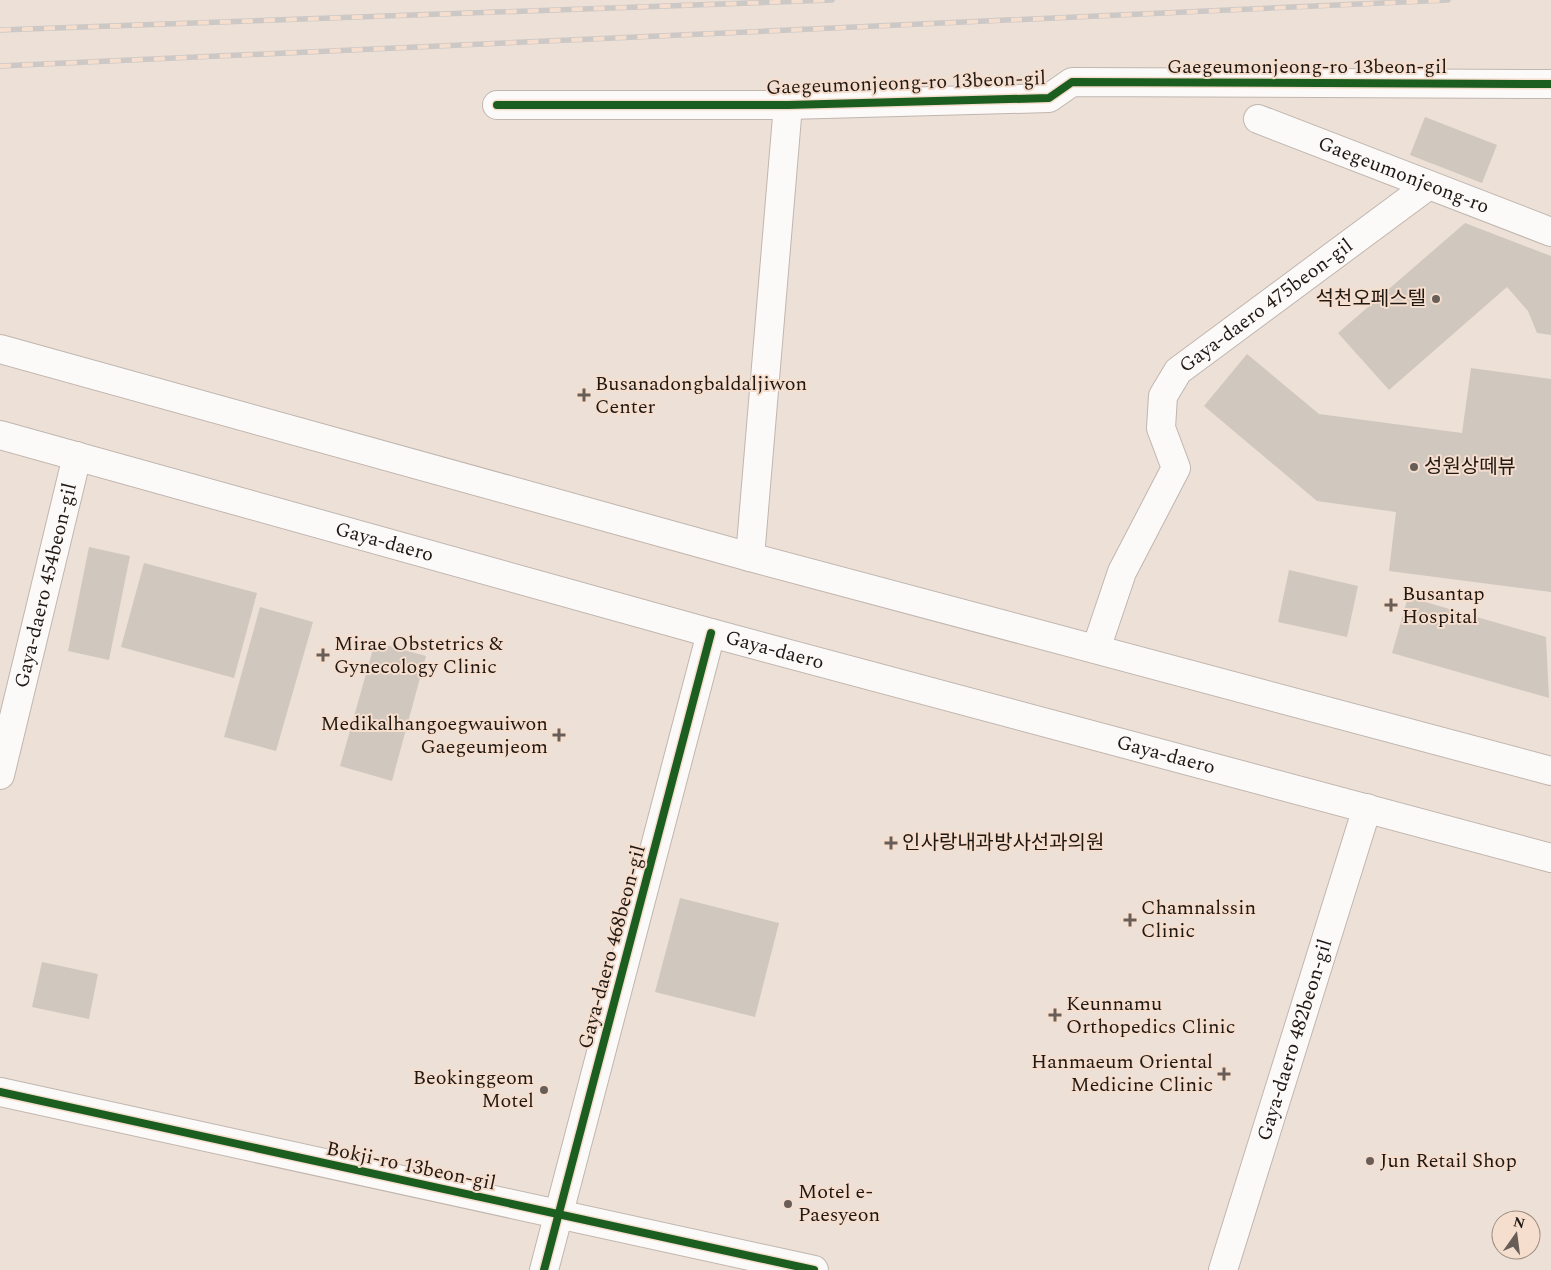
<svg xmlns="http://www.w3.org/2000/svg" width="1551" height="1270" font-family="Spectral,'Noto Sans KR',serif">
  <style>
    .building { fill: #d0c7bf }
    .lines { fill: none; stroke-linecap: round; stroke-linejoin: round }
    .street-casing { stroke: #c0b6af; stroke-width: 30 }
    .secondary-casing { stroke: #c0b6af; stroke-width: 30 }
    .street { stroke: #fcfaf9; stroke-width: 28 }
    .secondary { stroke: #fcfaf9; stroke-width: 28 }
    .rail-casing { stroke: #ccc8c6; stroke-width: 5.5 }
    .rail { stroke: #f6dece; stroke-width: 4; stroke-dasharray: 11; stroke-linecap: butt }
    .cycleway-casing { stroke: #f6dece; stroke-width: 11 }
    .cycleway { stroke: #1b5e20; stroke-width: 8 }
    .poi-dot { fill: #685e57; stroke: #f6dece; stroke-width: 2 }
    .labels { text-anchor: middle; dominant-baseline: central; stroke-width: 4; stroke-linejoin: round; paint-order: stroke }
    .street-label { font-size: 20px; fill: #201812; stroke: #f6dece }
    .poi-label { font-size: 20px; fill: #201812; stroke: #f6dece; text-anchor: start }
  </style>
  <rect width="100%" height="100%" fill="#ede0d7"/>
  <!-- building -->
  <g class="building">
    <polygon points="1425,117 1497,145 1482,183 1410,155"/>
    <polygon points="1465,223 1551,256 1551,335 1537,333 1528,311 1507,287 1389,390 1338,333"/>
    <polygon points="1247,354 1319,414 1462,433 1471,368 1551,379 1551,592 1389,571 1396,512 1317,501 1204,406"/>
    <polygon points="89,547 130,556 109,660 68,651"/>
    <polygon points="144,563 257,593 234,678 121,647"/>
    <polygon points="1289,570 1358,586 1347,637 1278,622"/>
    <polygon points="1408,597 1546,637 1549,698 1392,653"/>
    <polygon points="260,607 313,622 276,751 224,737"/>
    <polygon points="375,642 426,656 392,781 340,766"/>
    <polygon points="680,898 779,923 755,1017 655,992"/>
    <polygon points="42,962 98,974 89,1019 32,1007"/>
  </g>
  <g class="lines">
    <!-- street casing -->
    <g class="street-casing">
      <g id="street">
        <polyline points="497,105 788,105 1049,98 1072,82 1551,84"/>
        <path id="s1" d="M1258,119L1551,232"/>
        <polyline points="750,557 788,105"/>
        <path id="s2" d="M1096,649L1122,572L1176,468L1161,428L1163,396L1178,371L1429,185"/>
        <path id="s3" d="M0,775L77,456"/>
        <polyline points="0,1092 814,1270"/>
        <polyline points="544,1270 711,633"/>
        <path id="s4" d="M1223,1270L1367,808"/>
      </g>
    </g>
    <!-- secondary casing -->
    <g class="secondary-casing">
      <g id="secondary">
        <polyline points="0,349 750,557 1551,771"/>
        <path id="s5" d="M0,435L711,633L1551,858"/>
      </g>
    </g>
    <!-- street -->
    <use href="#street" class="street"/>
    <!-- secondary -->
    <use href="#secondary" class="secondary"/>
    <!-- rail casing -->
    <g class="rail-casing">
      <g id="rail">
        <polyline points="0,30 832,0"/>
        <polyline points="0,66 1448,0"/>
      </g>
    </g>
    <!-- rail -->
    <use href="#rail" class="rail"/>
    <!-- cycleway casing -->
    <g class="cycleway-casing">
      <g id="cycleway">
        <polyline points="497,105 788,105 1049,98 1072,82 1551,84"/>
        <polyline points="0,1092 814,1270"/>
        <polyline points="544,1270 711,633"/>
      </g>
    </g>
    <!-- cycleway -->
    <use href="#cycleway" class="cycleway"/>
  </g>
  <!-- markers -->
  <g class="poi-dot">
    <circle cx="1436" cy="299" r="5"/>
    <path d="M581.5 387.5h5v5h5v5h-5v5h-5v-5h-5v-5h5z"/>
    <circle cx="1414" cy="467" r="5"/>
    <path d="M1388.5 597.5h5v5h5v5h-5v5h-5v-5h-5v-5h5z"/>
    <path d="M320.5 647.5h5v5h5v5h-5v5h-5v-5h-5v-5h5z"/>
    <path d="M556.5 727.5h5v5h5v5h-5v5h-5v-5h-5v-5h5z"/>
    <path d="M888.5 835.5h5v5h5v5h-5v5h-5v-5h-5v-5h5z"/>
    <path d="M1127.5 912.5h5v5h5v5h-5v5h-5v-5h-5v-5h5z"/>
    <path d="M1052.5 1007.5h5v5h5v5h-5v5h-5v-5h-5v-5h5z"/>
    <path d="M1221.5 1066.5h5v5h5v5h-5v5h-5v-5h-5v-5h5z"/>
    <circle cx="544" cy="1090" r="5"/>
    <circle cx="1370" cy="1161" r="5"/>
    <circle cx="788" cy="1204" r="5"/>
  </g>
  <g class="labels">
    <!-- street labels -->
    <g class="street-label">
      <text x="1307" y="67">Gaegeumonjeong-ro 13beon-gil</text>
      <text transform="translate(906 83) rotate(-2)">Gaegeumonjeong-ro 13beon-gil</text>
      <text stroke="none"><textPath href="#s1" startOffset="156">Gaegeumonjeong-ro</textPath></text>
      <text stroke="none"><textPath href="#s2" startOffset="412">Gaya-daero 475beon-gil</textPath></text>
      <text stroke="none"><textPath href="#s5" startOffset="399">Gaya-daero</textPath></text>
      <text stroke="none"><textPath href="#s3" startOffset="195">Gaya-daero 454beon-gil</textPath></text>
      <text stroke="none"><textPath href="#s5" startOffset="804">Gaya-daero</textPath></text>
      <text stroke="none"><textPath href="#s5" startOffset="1209">Gaya-daero</textPath></text>
      <text transform="translate(612 947) rotate(-75)">Gaya-daero 468beon-gil</text>
      <text stroke="none"><textPath href="#s4" startOffset="241">Gaya-daero 482beon-gil</textPath></text>
      <text transform="translate(411 1166) rotate(12)">Bokji-ro 13beon-gil</text>
    </g>
    <!-- poi labels -->
    <g class="poi-label">
      <text x="1426" y="299" text-anchor="end">석천오페스텔</text>
      <text x="595" y="384">Busanadongbaldaljiwon<tspan x="595" dy="23">Center</tspan></text>
      <text x="1424" y="467">성원상떼뷰</text>
      <text x="1402" y="594">Busantap<tspan x="1402" dy="23">Hospital</tspan></text>
      <text x="334" y="644">Mirae Obstetrics &amp;<tspan x="334" dy="23">Gynecology Clinic</tspan></text>
      <text x="548" y="724" text-anchor="end">Medikalhangoegwauiwon<tspan x="548" dy="23">Gaegeumjeom</tspan></text>
      <text x="902" y="843">인사랑내과방사선과의원</text>
      <text x="1141" y="908">Chamnalssin<tspan x="1141" dy="23">Clinic</tspan></text>
      <text x="1066" y="1004">Keunnamu<tspan x="1066" dy="23">Orthopedics Clinic</tspan></text>
      <text x="1213" y="1062" text-anchor="end">Hanmaeum Oriental<tspan x="1213" dy="23">Medicine Clinic</tspan></text>
      <text x="534" y="1078" text-anchor="end">Beokinggeom<tspan x="534" dy="23">Motel</tspan></text>
      <text x="1380" y="1161">Jun Retail Shop</text>
      <text x="798" y="1192">Motel e-<tspan x="798" dy="23">Paesyeon</tspan></text>
    </g>
  </g>
  <!-- north arrow -->
  <g transform="translate(1516 1235) rotate(14)"><circle r="24" fill="#f6dece" stroke="#a08f83"/>
  <path d="M0-4L9 19L0 12L-9 19Z" fill="#685e57"/>
  <text y="-8" font-size="14" font-weight="bold" text-anchor="middle" fill="#201812">N</text>
  </g>
</svg>
